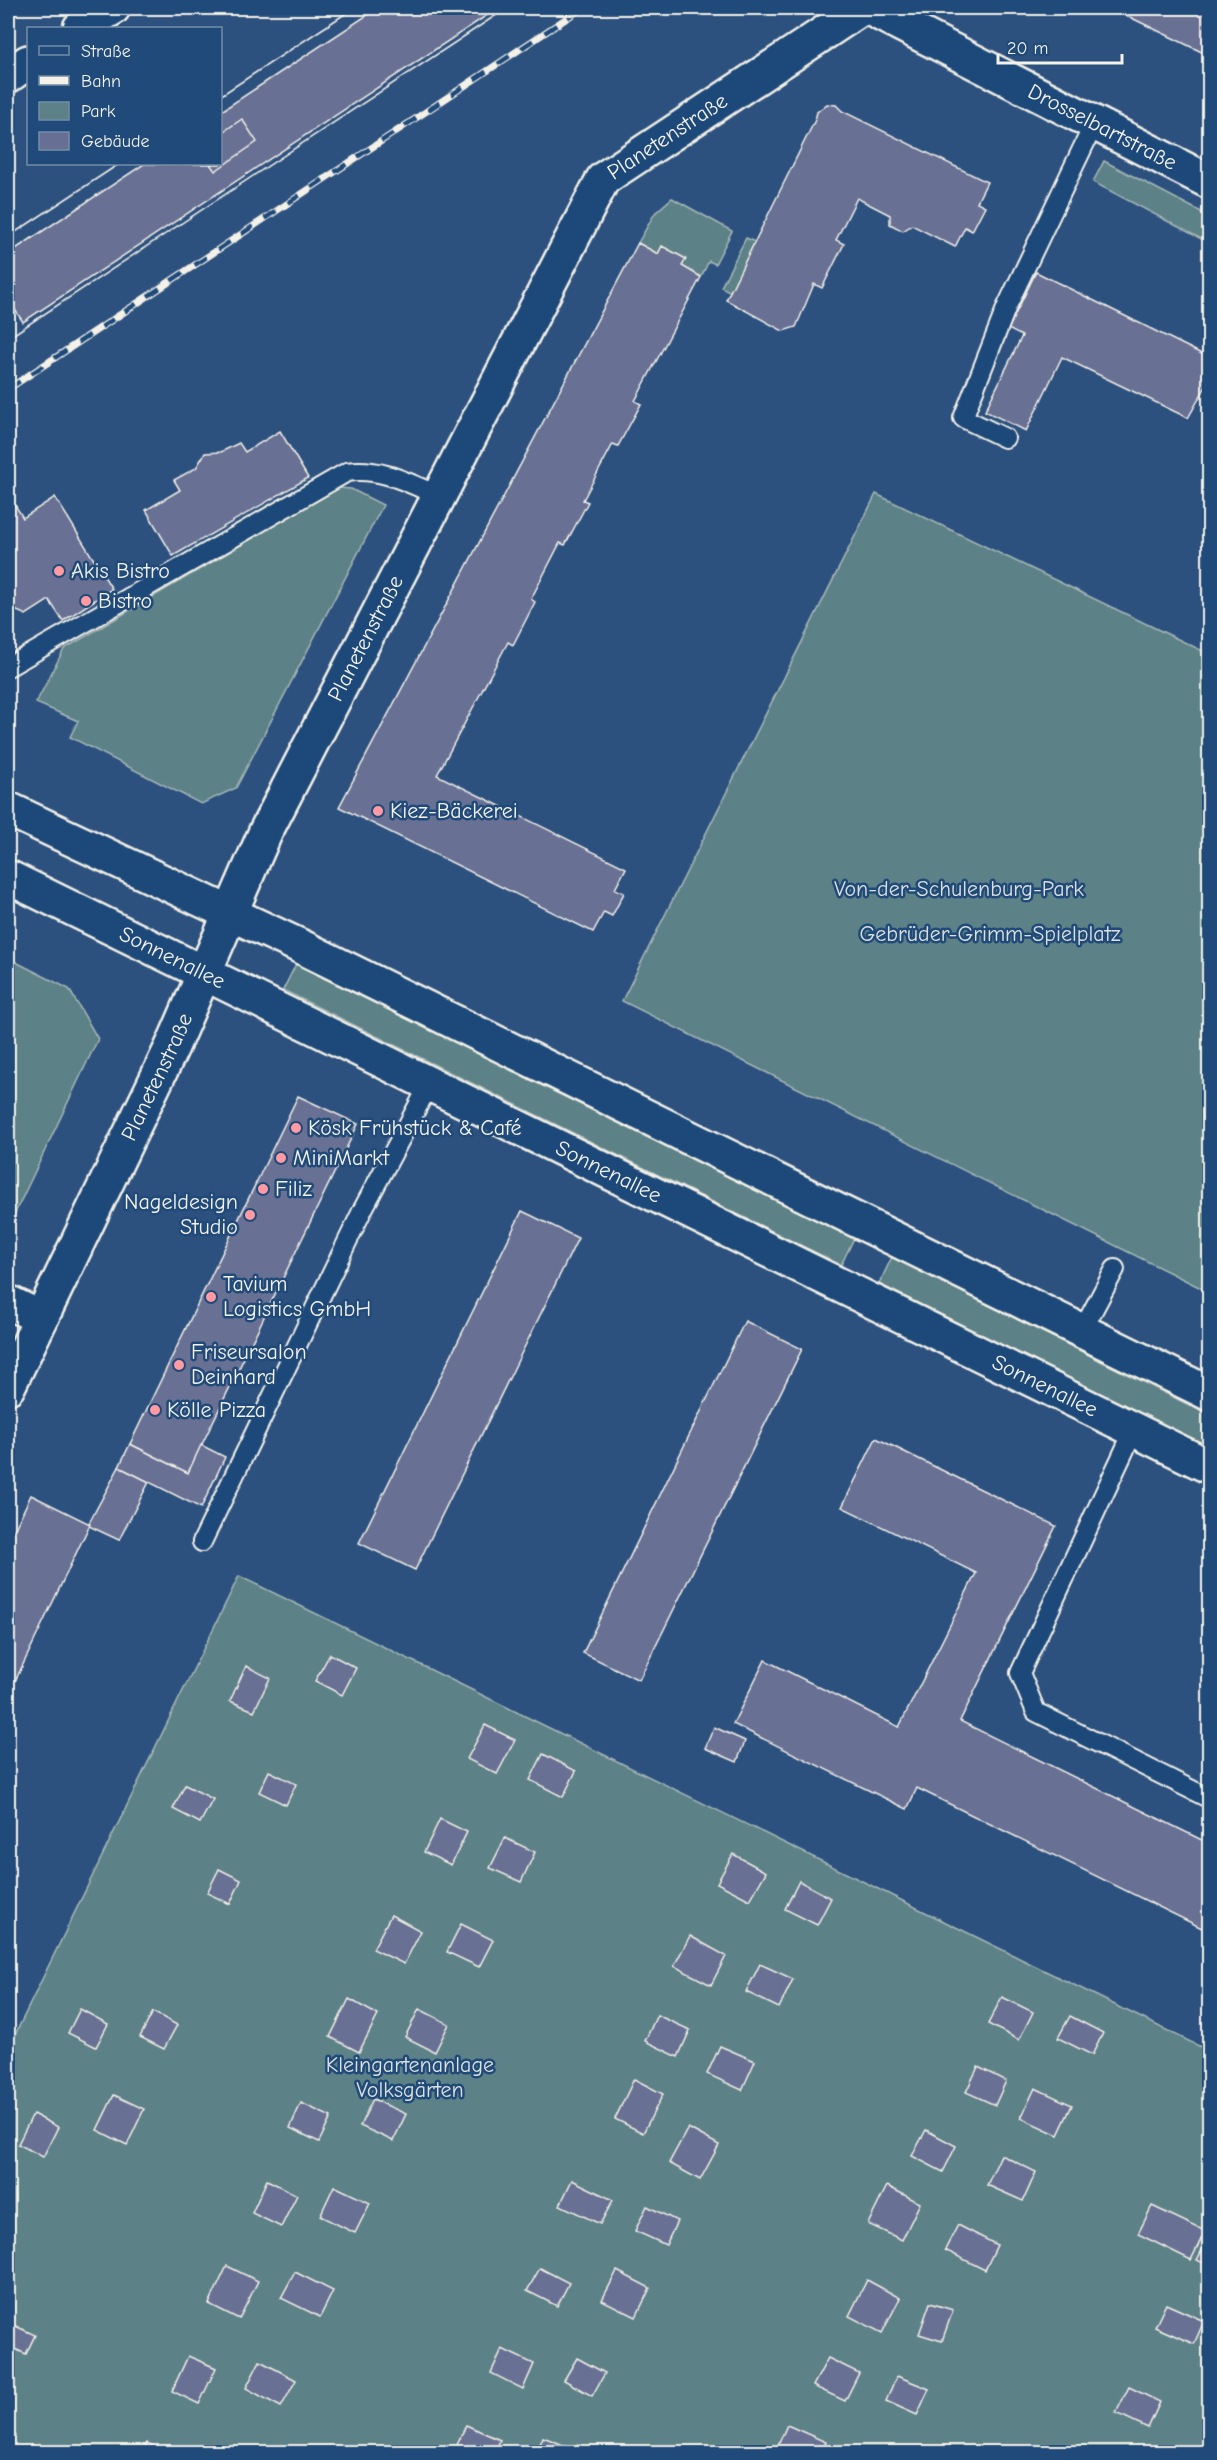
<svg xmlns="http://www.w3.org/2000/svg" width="1217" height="2460" font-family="'Comic Neue',sans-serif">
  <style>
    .green { fill: #5c8187; stroke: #a8b9b8; stroke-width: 1.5 }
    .building { fill: #676f94; stroke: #f4f1e8; stroke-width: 1.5 }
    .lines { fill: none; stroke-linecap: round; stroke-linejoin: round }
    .service-casing { stroke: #f4f1e8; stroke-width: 22 }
    .minor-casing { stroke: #f4f1e8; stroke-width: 38 }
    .secondary-casing { stroke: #f4f1e8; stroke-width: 38 }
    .service { stroke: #1f4a7a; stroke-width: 18 }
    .minor { stroke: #1f4a7a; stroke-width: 33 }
    .secondary { stroke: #1f4a7a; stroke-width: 33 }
    .tram { stroke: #f4f1e8; stroke-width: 1.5 }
    .rail-casing { stroke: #f4f1e8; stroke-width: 7 }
    .rail { stroke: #1f4a7a; stroke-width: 4.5; stroke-dasharray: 14; stroke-linecap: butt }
    .poi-dot { fill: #ff9aa2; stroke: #1f4a7a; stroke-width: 2 }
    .labels { text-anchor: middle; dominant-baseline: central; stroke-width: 5; stroke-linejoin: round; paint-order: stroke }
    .street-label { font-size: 22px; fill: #f4f1e8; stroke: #1f4a7a }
    .poi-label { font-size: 22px; fill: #f4f1e8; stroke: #1f4a7a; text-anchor: start }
    .park-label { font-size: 22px; fill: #dde0d9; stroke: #1f4a7a }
  </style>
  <rect width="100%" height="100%" fill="#2d517f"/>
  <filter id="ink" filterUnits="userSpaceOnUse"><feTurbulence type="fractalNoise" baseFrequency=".0167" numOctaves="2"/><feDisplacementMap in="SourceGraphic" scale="12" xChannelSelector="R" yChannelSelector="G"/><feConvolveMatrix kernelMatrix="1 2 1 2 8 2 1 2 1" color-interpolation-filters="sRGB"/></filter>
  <g filter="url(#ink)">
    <!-- green -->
    <g class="green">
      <polygon points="1104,161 1209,216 1209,243 1093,182"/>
      <polygon points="672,198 732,231 715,264 709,261 701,277 682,266 685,258 662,246 658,254 638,243 655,213"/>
      <polygon points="746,238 755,242 731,292 721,287"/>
      <polygon points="338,488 351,489 383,505 236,788 201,804 70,737 78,721 36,703 64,649"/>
      <polygon points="876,494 1209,654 1209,1292 622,1001"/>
      <polygon points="8,958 69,989 98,1039 8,1228"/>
      <polygon points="296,964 854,1238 841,1265 283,990"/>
      <polygon points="892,1257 1209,1415 1209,1447 879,1284"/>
      <polygon points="239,1576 1209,2051 1209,2452 8,2452 8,2049"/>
    </g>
    <!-- building -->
    <g class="building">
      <polygon points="378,8 498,8 23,322 8,299 8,254 144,164 220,164 220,112"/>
      <polygon points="1111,8 1210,8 1210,56"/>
      <polygon points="827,104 836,105 842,111 987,182 977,202 985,206 972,231 965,227 955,247 912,225 903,231 890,224 890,215 857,198 836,240 844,244 822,288 814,284 796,327 783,331 726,300 815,120 817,112"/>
      <polygon points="242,119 257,142 215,171 210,164 220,164 220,134"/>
      <polygon points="638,243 658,254 662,246 686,259 682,266 701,277 635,401 641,404 618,446 613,444 583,500 588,502 565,545 560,543 531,599 535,602 513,645 508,642 437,775 626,868 615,889 624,893 612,916 604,912 593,932 339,807"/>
      <polygon points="1036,272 1210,358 1210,379 1188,418 1062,357 1026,431 985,411 1022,336 1008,329"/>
      <polygon points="280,431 308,478 173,556 146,510 180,490 174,480 196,468 205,453 221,452 239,443 245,452"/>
      <polygon points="8,494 23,518 55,497 112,589 63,621 49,600 26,615 8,607"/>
      <polygon points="298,1096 358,1124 188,1473 130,1444"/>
      <polygon points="522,1211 578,1238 415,1570 359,1543"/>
      <polygon points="745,1321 802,1349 639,1680 583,1653"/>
      <polygon points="876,1438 1056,1526 960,1721 1210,1844 1210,1932 917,1788 907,1809 733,1724 765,1660 899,1727 976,1573 842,1507"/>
      <polygon points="130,1444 188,1473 201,1445 225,1457 201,1508 119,1467"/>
      <polygon points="119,1467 149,1482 119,1540 89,1526 89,1523"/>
      <polygon points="31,1495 90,1524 8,1696 8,1543"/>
      <polygon points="330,1654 356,1668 342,1695 315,1681"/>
      <polygon points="246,1666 270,1678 254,1711 230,1701"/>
      <polygon points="485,1725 515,1740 497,1774 467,1759"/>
      <polygon points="714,1727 745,1741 737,1762 705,1748"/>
      <polygon points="543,1754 576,1771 563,1797 530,1780"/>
      <polygon points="269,1771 296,1784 286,1805 259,1792"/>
      <polygon points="185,1785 213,1799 200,1823 173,1809"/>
      <polygon points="440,1819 467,1832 451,1865 424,1852"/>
      <polygon points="505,1838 535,1852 521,1882 490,1868"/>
      <polygon points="733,1854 766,1872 750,1900 717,1883"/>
      <polygon points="219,1869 241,1880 230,1904 207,1893"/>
      <polygon points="799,1881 831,1898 817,1925 785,1909"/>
      <polygon points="391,1915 421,1931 404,1964 373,1949"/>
      <polygon points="461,1924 493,1940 479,1967 447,1952"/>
      <polygon points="690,1936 726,1956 711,1985 674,1966"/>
      <polygon points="760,1964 793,1979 779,2008 746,1992"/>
      <polygon points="1002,1997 1033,2012 1019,2040 988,2024"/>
      <polygon points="349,1999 378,2015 359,2052 330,2037"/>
      <polygon points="80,2009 108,2024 96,2047 68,2033"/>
      <polygon points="419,2009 449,2024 435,2052 405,2037"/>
      <polygon points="153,2012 177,2025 164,2049 140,2037"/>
      <polygon points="657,2015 690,2030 678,2057 645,2041"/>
      <polygon points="1070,2016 1103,2033 1092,2055 1058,2038"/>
      <polygon points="720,2046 755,2061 742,2090 707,2074"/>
      <polygon points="978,2067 1006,2081 995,2105 966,2092"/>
      <polygon points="634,2079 663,2094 643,2133 615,2119"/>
      <polygon points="1035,2088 1072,2105 1058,2135 1021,2118"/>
      <polygon points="114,2095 144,2109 127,2145 97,2130"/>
      <polygon points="373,2099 406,2114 393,2141 360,2126"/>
      <polygon points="301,2103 331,2117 319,2142 290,2128"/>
      <polygon points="33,2114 58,2127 43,2157 18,2144"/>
      <polygon points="688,2128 719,2145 700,2180 669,2163"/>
      <polygon points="926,2130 956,2146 943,2172 912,2156"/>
      <polygon points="1001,2155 1036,2172 1023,2201 987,2185"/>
      <polygon points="267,2180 297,2195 281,2227 252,2213"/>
      <polygon points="572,2180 613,2200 600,2224 560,2205"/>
      <polygon points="334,2186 370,2203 355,2233 320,2216"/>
      <polygon points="887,2186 920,2203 902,2240 868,2224"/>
      <polygon points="647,2206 677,2221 666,2245 635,2231"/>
      <polygon points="1152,2206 1205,2231 1191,2260 1138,2234"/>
      <polygon points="958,2225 997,2245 985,2270 945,2250"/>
      <polygon points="1210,2235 1210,2266 1197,2260"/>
      <polygon points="227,2266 258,2281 239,2319 209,2304"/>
      <polygon points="540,2268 569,2283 557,2306 527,2291"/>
      <polygon points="617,2271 650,2288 636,2317 602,2300"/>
      <polygon points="295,2272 333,2291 320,2317 281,2298"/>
      <polygon points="867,2280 900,2298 882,2333 849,2316"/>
      <polygon points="930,2303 953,2310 942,2341 919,2334"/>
      <polygon points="1166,2304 1204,2321 1194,2344 1155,2327"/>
      <polygon points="11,2324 35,2335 26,2354 8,2346 8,2332"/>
      <polygon points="502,2349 534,2364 523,2389 491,2373"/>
      <polygon points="188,2356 216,2368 199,2404 172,2391"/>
      <polygon points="577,2358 605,2373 592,2396 564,2380"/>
      <polygon points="828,2358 859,2373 845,2401 813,2386"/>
      <polygon points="260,2361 296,2380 281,2407 246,2388"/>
      <polygon points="897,2376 929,2389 917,2415 886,2401"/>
      <polygon points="1129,2387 1160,2402 1148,2428 1116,2413"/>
      <polygon points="466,2425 500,2440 495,2452 454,2452"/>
      <polygon points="787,2425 826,2442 821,2452 775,2452"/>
      <polygon points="543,2437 574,2449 573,2452 537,2452"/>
      <polygon points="147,2443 166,2452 142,2452"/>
    </g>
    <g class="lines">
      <!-- service casing -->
      <g class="service-casing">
        <g id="service">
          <polyline points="1005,438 963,418 1007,306 1094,124"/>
          <path d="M8,667L347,472C380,467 409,483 439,496"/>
          <polyline points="1082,1331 1115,1269"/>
          <polyline points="1134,1430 1020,1673 1036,1712 1210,1799"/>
          <polyline points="202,1542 363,1209 429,1085"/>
        </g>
      </g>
      <!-- minor casing -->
      <g class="minor-casing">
        <g id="minor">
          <path id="s1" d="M869,8L1210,182"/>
          <polyline points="80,28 113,8"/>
          <polyline points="8,76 28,62"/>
          <polyline points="8,1302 41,1318"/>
          <path id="s2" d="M8,1387L172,1047L266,831L603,179L862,8"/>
        </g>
      </g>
      <!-- secondary casing -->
      <g class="secondary-casing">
        <g id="secondary">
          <polyline points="8,809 304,948 1210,1394"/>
          <path id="s3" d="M8,877L1210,1467"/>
        </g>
      </g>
      <!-- service -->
      <use href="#service" class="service"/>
      <!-- minor -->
      <use href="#minor" class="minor"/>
      <!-- secondary -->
      <use href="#secondary" class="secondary"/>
      <!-- tram -->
      <g class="tram">
        <polyline points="220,96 354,8"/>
        <polyline points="8,237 119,164"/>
        <polyline points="8,338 507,8"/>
      </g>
      <!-- rail casing -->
      <g class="rail-casing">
        <polyline id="rail" points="8,389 582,8"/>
      </g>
      <!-- rail -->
      <use href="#rail" class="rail"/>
    </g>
  </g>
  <!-- markers -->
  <g class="poi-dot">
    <circle cx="59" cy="571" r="6"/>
    <circle cx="86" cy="601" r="6"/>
    <circle cx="378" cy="811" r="6"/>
    <circle cx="296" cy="1128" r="6"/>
    <circle cx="281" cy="1158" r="6"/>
    <circle cx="263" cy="1189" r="6"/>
    <circle cx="250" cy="1215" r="6"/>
    <circle cx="211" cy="1297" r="6"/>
    <circle cx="179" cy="1365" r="6"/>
    <circle cx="155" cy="1410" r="6"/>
  </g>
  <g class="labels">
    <!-- street labels -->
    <g class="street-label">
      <text stroke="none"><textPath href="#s1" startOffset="262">Drosselbartstraße</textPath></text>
      <text stroke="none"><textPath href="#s2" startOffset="1424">Planetenstraße</textPath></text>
      <text stroke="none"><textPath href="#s2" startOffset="830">Planetenstraße</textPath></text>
      <text stroke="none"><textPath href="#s3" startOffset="183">Sonnenallee</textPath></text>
      <text stroke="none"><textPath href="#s2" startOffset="344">Planetenstraße</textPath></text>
      <text stroke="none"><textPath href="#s3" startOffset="669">Sonnenallee</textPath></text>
      <text stroke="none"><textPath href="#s3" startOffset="1155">Sonnenallee</textPath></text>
    </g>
    <!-- poi labels -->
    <g class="poi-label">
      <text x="71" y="571">Akis Bistro</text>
      <text x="98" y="601">Bistro</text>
      <text x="390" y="811">Kiez-Bäckerei</text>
      <text x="308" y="1128">Kösk Frühstück &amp; Café</text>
      <text x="293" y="1158">MiniMarkt</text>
      <text x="275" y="1189">Filiz</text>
      <text x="238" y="1202" text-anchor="end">Nageldesign<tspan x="238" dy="25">Studio</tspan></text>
      <text x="223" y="1284">Tavium<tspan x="223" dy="25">Logistics GmbH</tspan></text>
      <text x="191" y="1352">Friseursalon<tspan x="191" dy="25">Deinhard</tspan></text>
      <text x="167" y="1410">Kölle Pizza</text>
    </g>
    <!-- park labels -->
    <g class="park-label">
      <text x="959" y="889">Von-der-Schulenburg-Park</text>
      <text x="990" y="934">Gebrüder-Grimm-Spielplatz</text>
      <text x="410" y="2065">Kleingartenanlage<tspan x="410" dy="25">Volksgärten</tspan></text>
    </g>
  </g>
  <!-- margin -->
  <rect width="1217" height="2460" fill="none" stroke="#1f4a7a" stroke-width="30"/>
  <rect x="15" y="15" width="1187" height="2430" fill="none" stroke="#f4f1e8" stroke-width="2" filter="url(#ink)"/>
  <!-- legend -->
  <rect x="27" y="27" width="195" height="138" fill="#1f4a7a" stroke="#748da6" stroke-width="1.5"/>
  <rect x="39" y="46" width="30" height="9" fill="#1f4a7a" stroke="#748da6" stroke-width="1.5"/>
  <text x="81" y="57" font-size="18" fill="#f4f1e8">Straße</text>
  <rect x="39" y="76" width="30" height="9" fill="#f4f1e8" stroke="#748da6" stroke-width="1.5"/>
  <text x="81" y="87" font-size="18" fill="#f4f1e8">Bahn</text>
  <rect x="39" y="102" width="30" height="18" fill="#5c8187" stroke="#748da6" stroke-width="1.5"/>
  <text x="81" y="117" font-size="18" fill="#f4f1e8">Park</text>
  <rect x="39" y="132" width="30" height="18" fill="#676f94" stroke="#748da6" stroke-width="1.5"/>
  <text x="81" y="147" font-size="18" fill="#f4f1e8">Gebäude</text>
  <!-- scale -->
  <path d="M998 54v9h124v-9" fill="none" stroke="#f4f1e8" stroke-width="3"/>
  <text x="1007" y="54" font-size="18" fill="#f4f1e8" stroke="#1f4a7a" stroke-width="4.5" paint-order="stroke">20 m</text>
</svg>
